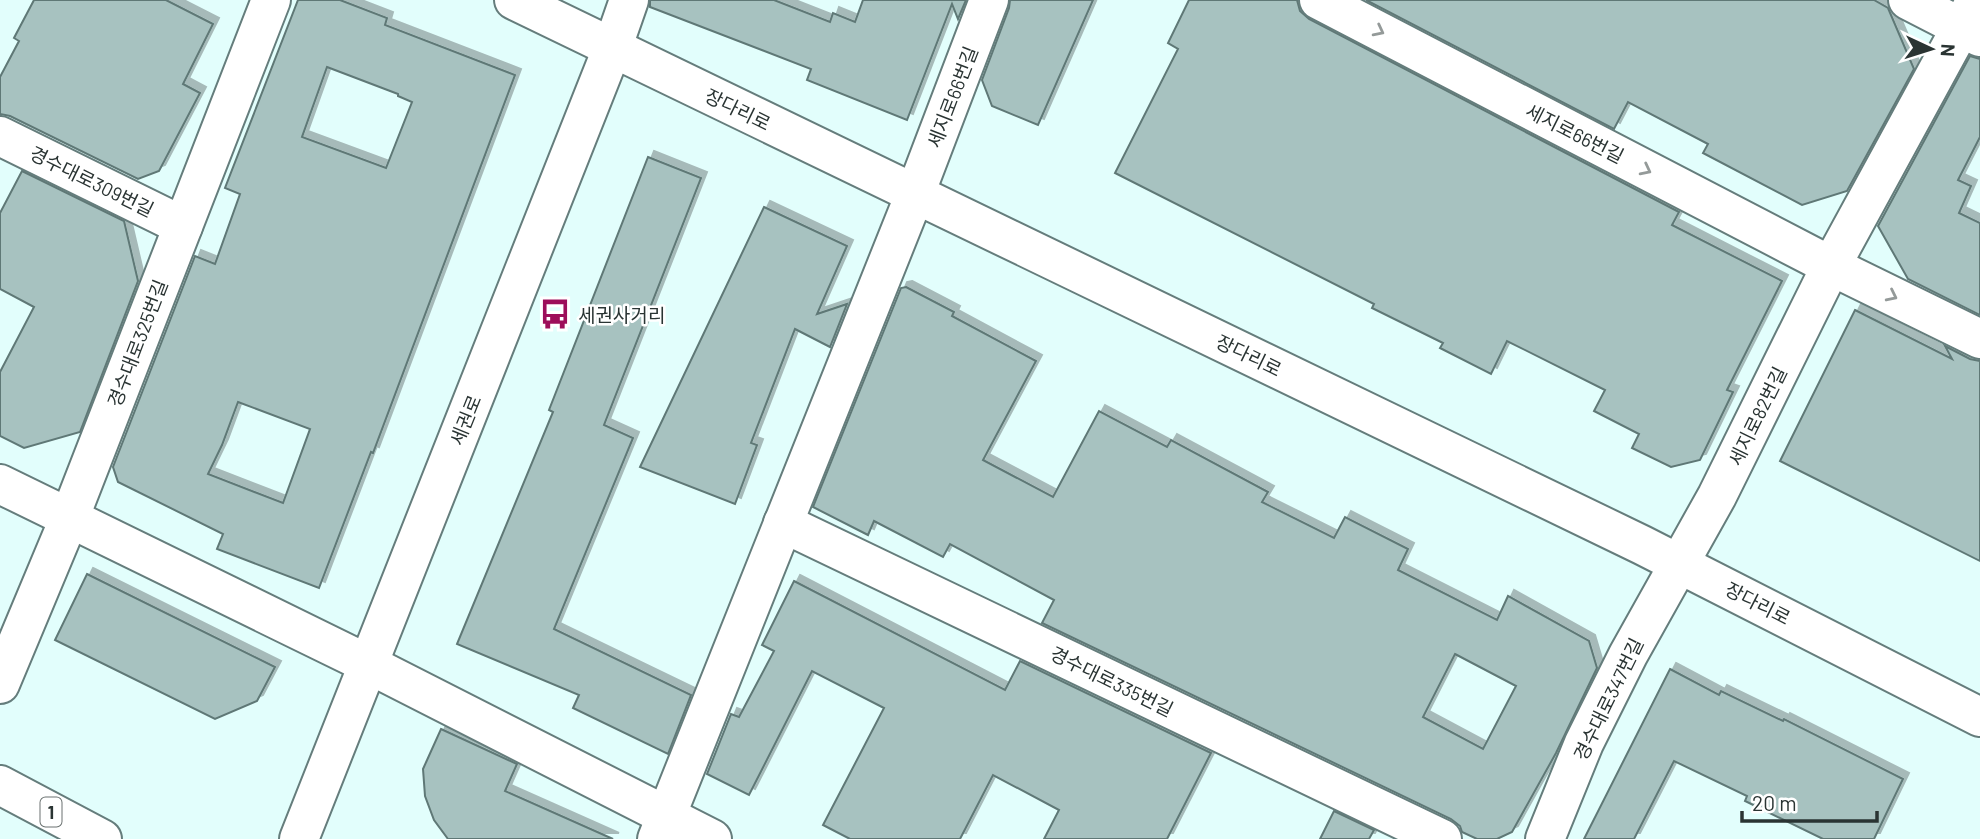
<svg xmlns="http://www.w3.org/2000/svg" width="1980" height="839" font-family="Barlow,'Noto Sans KR',sans-serif">
  <style>
    .building { fill: #a7c2c0; stroke: #5f7876; stroke-width: 2; fill-rule: evenodd; filter: url(#shadow) }
    .lines { fill: none; stroke-linecap: round; stroke-linejoin: round }
    .minor-casing { stroke: #657d7c; stroke-width: 42 }
    .tertiary-casing { stroke: #657d7c; stroke-width: 42 }
    .primary-casing { stroke: #657d7c; stroke-width: 42 }
    .minor { stroke: #fff; stroke-width: 38 }
    .tertiary { stroke: #fff; stroke-width: 38 }
    .primary { stroke: #fff; stroke-width: 38 }
    .oneway { stroke: #949a99 }
    .labels { text-anchor: middle; dominant-baseline: central; stroke-width: 5; stroke-linejoin: round; paint-order: stroke }
    .shield { fill: #fff; stroke: #6a7170; stroke-width: 2 }
    .shield-label { font-size: 18px; font-weight: bold; fill: #2a3433 }
    .street-label { font-size: 19px; fill: #2a3433; stroke: #fff }
    .poi-label { font-size: 19px; fill: #2a3433; stroke: #fff; text-anchor: start }
  </style>
  <defs>
    <filter id="shadow"><feDropShadow dx="6" dy="-6" stdDeviation="0" flood-color="#0004"/></filter>
  </defs>
  <rect width="100%" height="100%" fill="#e2fefc"/>
  <!-- building -->
  <g class="building">
    <polygon points="34,0 166,0 213,24 183,84 200,93 159,171 138,179 10,116 0,114 0,77 19,41 14,38"/>
    <path d="M298,0H340L387,18L385,25L515,75L373,453L371,452L319,588L217,549L223,534L118,482L113,467L195,256L215,264L240,194L225,188ZM327,67L398,94V96L412,102L386,168L302,137ZM238,402L310,429L283,503L208,474L222,445Z"/>
    <polygon points="650,0 774,0 830,22 833,13 855,22 863,0 966,0 958,19 952,4 907,120 807,80 811,69 650,7"/>
    <polygon points="1010,0 1093,0 1038,125 992,106 982,80 1009,8"/>
    <polygon points="1189,0 1297,0 1300,11 1309,19 1679,212 1672,225 1782,281 1727,390 1733,392 1700,460 1671,467 1632,448 1639,434 1594,411 1605,390 1507,341 1491,374 1440,348 1443,343 1372,308 1374,304 1115,173 1178,49 1168,43"/>
    <polygon points="1366,0 1874,0 1888,8 1914,69 1847,191 1802,205 1703,153 1708,144 1628,102 1614,129"/>
    <polygon points="1970,56 1980,59 1980,137 1958,180 1971,186 1959,213 1980,223 1980,315 1908,279 1878,226"/>
    <polygon points="648,157 701,178 604,425 633,438 554,629 691,695 668,754 573,708 579,695 457,644 553,412 549,410"/>
    <polygon points="22,171 124,221 138,281 80,432 24,448 0,436 0,372 34,307 0,289 0,213"/>
    <polygon points="764,207 847,246 817,314 847,304 830,347 795,329 751,443 757,445 735,504 640,467"/>
    <path d="M906,287L954,312L952,316L1036,361L983,460L1053,497L1099,411L1167,447L1171,440L1268,492L1262,502L1334,538L1345,517L1408,549L1398,570L1497,620L1508,596L1589,641L1597,668L1556,753L1512,832L1497,839H1477L1462,832L1460,826L1451,819L1042,623L1054,600L950,544L943,557L874,521L868,535L813,507L901,288ZM1455,654L1516,686L1483,749L1423,717Z"/>
    <polygon points="1855,310 1952,359 1945,346 1970,359 1980,361 1980,561 1780,461"/>
    <polygon points="87,574 275,667 257,701 215,719 55,640"/>
    <polygon points="794,581 1005,690 1020,661 1211,753 1167,839 1044,839 1059,810 993,775 960,839 850,839 823,825 884,708 812,671 749,795 707,774 731,714 739,717 774,651 762,645"/>
    <polygon points="1670,669 1719,695 1721,691 1783,721 1784,719 1903,779 1874,839 1823,839 1745,801 1747,796 1674,761 1634,839 1584,839"/>
    <polygon points="441,729 517,764 505,791 613,839 448,839 434,820 425,796 423,769"/>
    <polygon points="1334,811 1374,830 1369,839 1320,839"/>
  </g>
  <g class="lines">
    <!-- minor casing -->
    <g class="minor-casing">
      <g id="minor">
        <polyline points="1319,0 1831,266 1980,339"/>
        <polyline points="1908,0 1980,37"/>
        <polyline points="0,136 183,226"/>
        <polyline points="0,484 368,664 712,839"/>
        <polyline points="783,523 1442,839"/>
        <polyline points="0,684 69,519 271,0"/>
        <polyline points="657,839 915,194 989,0"/>
        <polyline points="1545,839 1584,743 1628,655 1717,496 1831,266 1976,0"/>
      </g>
    </g>
    <!-- tertiary casing -->
    <g class="tertiary-casing">
      <g id="tertiary">
        <polyline points="514,0 1642,545 1980,717"/>
        <polyline points="299,839 612,49 629,0"/>
      </g>
    </g>
    <!-- primary casing -->
    <g class="primary-casing">
      <polyline id="primary" points="0,785 102,839"/>
    </g>
    <!-- minor -->
    <use href="#minor" class="minor"/>
    <!-- tertiary -->
    <use href="#tertiary" class="tertiary"/>
    <!-- primary -->
    <use href="#primary" class="primary"/>
  </g>
  <!-- one-way arrows -->
  <defs><path id="oneway-chevron" d="M-2-3.5L2.5 0L-2 3.5" fill="none" stroke-width="1.6" stroke-linecap="round" stroke-linejoin="round" transform="scale(1.75)"/></defs>
  <g class="oneway">
    <use href="#oneway-chevron" transform="translate(1379 31) rotate(27)"/>
    <use href="#oneway-chevron" transform="translate(1646 170) rotate(27)"/>
    <use href="#oneway-chevron" transform="translate(1892 296) rotate(26)"/>
  </g>
  <!-- icons -->
  <defs>
    <g id="bus-bare" transform="scale(2.415)"><path d="M-5-6H5V4H4V6H2V4H-2V6H-4V4H-5ZM-3.5-4V0h7V-4ZM-3.5 1.2v1.5H-2V1.2ZM2 1.2v1.5H3.5V1.2Z" fill="#9d0e5a" stroke="#fff" stroke-width="2.5" paint-order="stroke"/></g>
  </defs>
  <g fill-rule="evenodd">
    <use href="#bus-bare" x="555" y="314"/>
  </g>
  <g class="labels">
    <!-- shield labels -->
    <rect class="shield" x="40.5" y="797.5" width="21" height="29" rx="5"/>
    <g class="shield-label">
      <text x="51" y="812">1</text>
    </g>
    <!-- street labels -->
    <g class="street-label">
      <text transform="translate(952 97) rotate(-69)">세지로66번길</text>
      <text transform="translate(738 109) rotate(26)">장다리로</text>
      <text transform="translate(1575 133) rotate(27)">세지로66번길</text>
      <text transform="translate(92 181) rotate(26)">경수대로309번길</text>
      <text transform="translate(137 343) rotate(-69)">경수대로325번길</text>
      <text transform="translate(1249 355) rotate(26)">장다리로</text>
      <text transform="translate(1757 416) rotate(-64)">세지로82번길</text>
      <text transform="translate(465 420) rotate(-68)">세권로</text>
      <text transform="translate(1758 603) rotate(27)">장다리로</text>
      <text transform="translate(1112 681) rotate(26)">경수대로335번길</text>
      <text transform="translate(1608 699) rotate(-64)">경수대로347번길</text>
    </g>
    <!-- poi labels -->
    <g class="poi-label">
      <text x="578" y="314">세권사거리</text>
    </g>
  </g>
  <!-- north arrow -->
  <g transform="translate(1931 49) rotate(94)" stroke="#ffffff" stroke-width="5" paint-order="stroke">
  <path d="M0-5L12 26L0 18L-12 26Z" fill="#2a3433"/>
  <text y="-10" font-size="19" font-weight="bold" text-anchor="middle" fill="#2a3433">N</text>
  </g>
  <!-- scale -->
  <path d="M1742 811v10h135v-10" fill="none" stroke="#2a3433" stroke-width="3.5"/>
  <text x="1752" y="811" font-size="21" fill="#2a3433" stroke="#ffffff" stroke-width="5" paint-order="stroke">20 m</text>
</svg>
